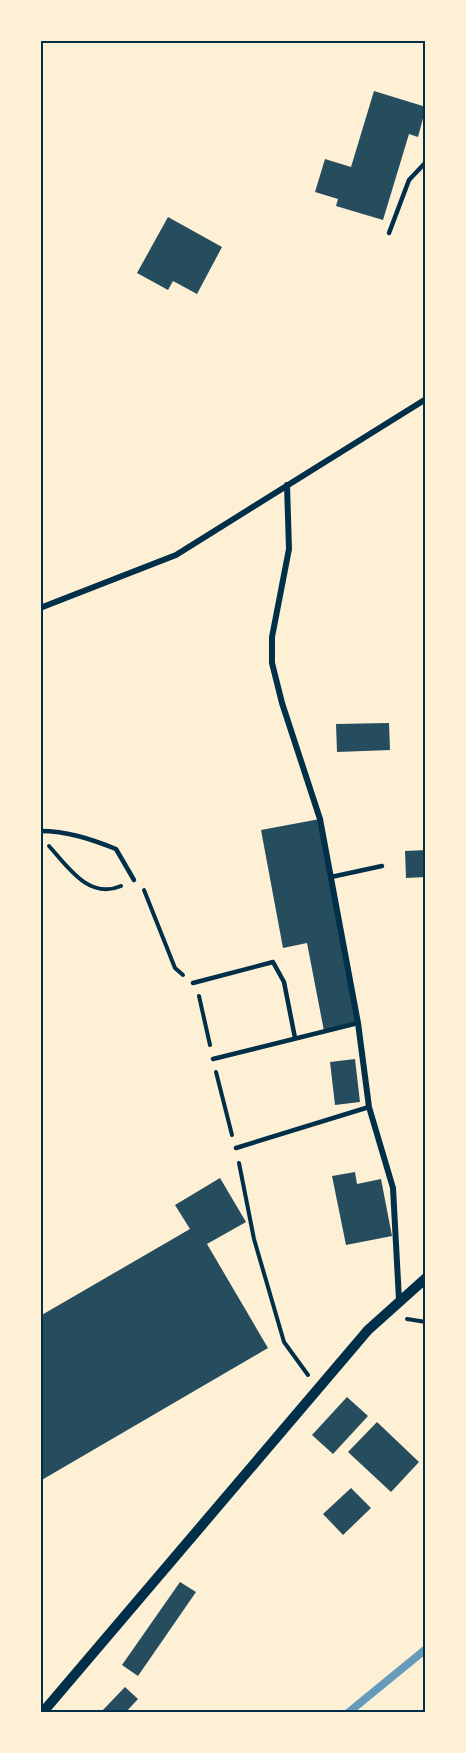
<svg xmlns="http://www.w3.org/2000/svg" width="466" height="1753" font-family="'Open Sans',sans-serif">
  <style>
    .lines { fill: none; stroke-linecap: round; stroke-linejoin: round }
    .stream { stroke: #669bbc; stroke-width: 8 }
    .building { fill: #264d5e }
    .path { stroke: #003049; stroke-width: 4 }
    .service { stroke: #003049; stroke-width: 4.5 }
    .minor { stroke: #003049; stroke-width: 6 }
    .tertiary { stroke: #003049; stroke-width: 10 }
    .neatline { fill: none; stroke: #003049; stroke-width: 2 }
  </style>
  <rect width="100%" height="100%" fill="#fdf0d5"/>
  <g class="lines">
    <!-- stream -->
    <polyline class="stream" points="349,1712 426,1649"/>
  </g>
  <!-- building -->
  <g class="building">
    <polygon points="374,91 426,107 418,137 409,134 383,220 336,206 338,199 315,192 325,159 351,167"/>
    <polygon points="168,217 222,247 197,294 173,281 168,290 137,273"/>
    <polygon points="389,723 390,750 337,752 336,724"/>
    <polygon points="320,819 358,1023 324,1031 307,943 283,948 261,830"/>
    <polygon points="426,850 426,877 406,878 405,851"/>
    <polygon points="355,1059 360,1102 335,1105 330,1062"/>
    <polygon points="355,1172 357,1184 381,1179 392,1236 346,1245 332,1176"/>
    <polygon points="220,1178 246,1222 207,1244 268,1348 40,1481 40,1316 190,1229 175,1205"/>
    <polygon points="347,1397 368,1416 333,1454 312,1435"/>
    <polygon points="377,1422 419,1462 391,1492 348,1452"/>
    <polygon points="351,1488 371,1508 343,1535 323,1514"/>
    <polygon points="180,1582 196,1592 138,1676 122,1665"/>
    <polygon points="125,1687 138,1699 126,1712 101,1712"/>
  </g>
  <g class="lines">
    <!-- path -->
    <g class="path">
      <path d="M49,846C68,867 89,900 121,886"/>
      <polyline points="144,890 175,968 183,975"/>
      <polyline points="199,996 210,1045"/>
      <polyline points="216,1072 232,1135"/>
      <polyline points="239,1163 254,1239 284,1342 308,1375"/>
      <polyline points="407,1319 426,1322"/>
    </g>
    <!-- service -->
    <g class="service">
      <polyline points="389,233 409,180 426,162"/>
      <path d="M40,831C67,831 91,839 116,849L134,880"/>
      <polyline points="331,877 382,866"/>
      <polyline points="193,983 273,962 284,982 295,1038"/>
      <polyline points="213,1059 358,1023"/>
      <polyline points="236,1148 369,1107"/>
    </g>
    <!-- minor -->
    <g class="minor">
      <polyline points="287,485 289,549 272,637 272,663 282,703 320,819 358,1023 369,1107 393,1188 399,1300"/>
      <polyline points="40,608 176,555 426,399"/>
    </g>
    <!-- tertiary -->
    <polyline class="tertiary" points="43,1712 368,1330 426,1278"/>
  </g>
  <!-- border -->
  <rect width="466" height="1753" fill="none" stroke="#fdf0d5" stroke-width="84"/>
  <rect x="42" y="42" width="382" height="1669" class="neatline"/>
</svg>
